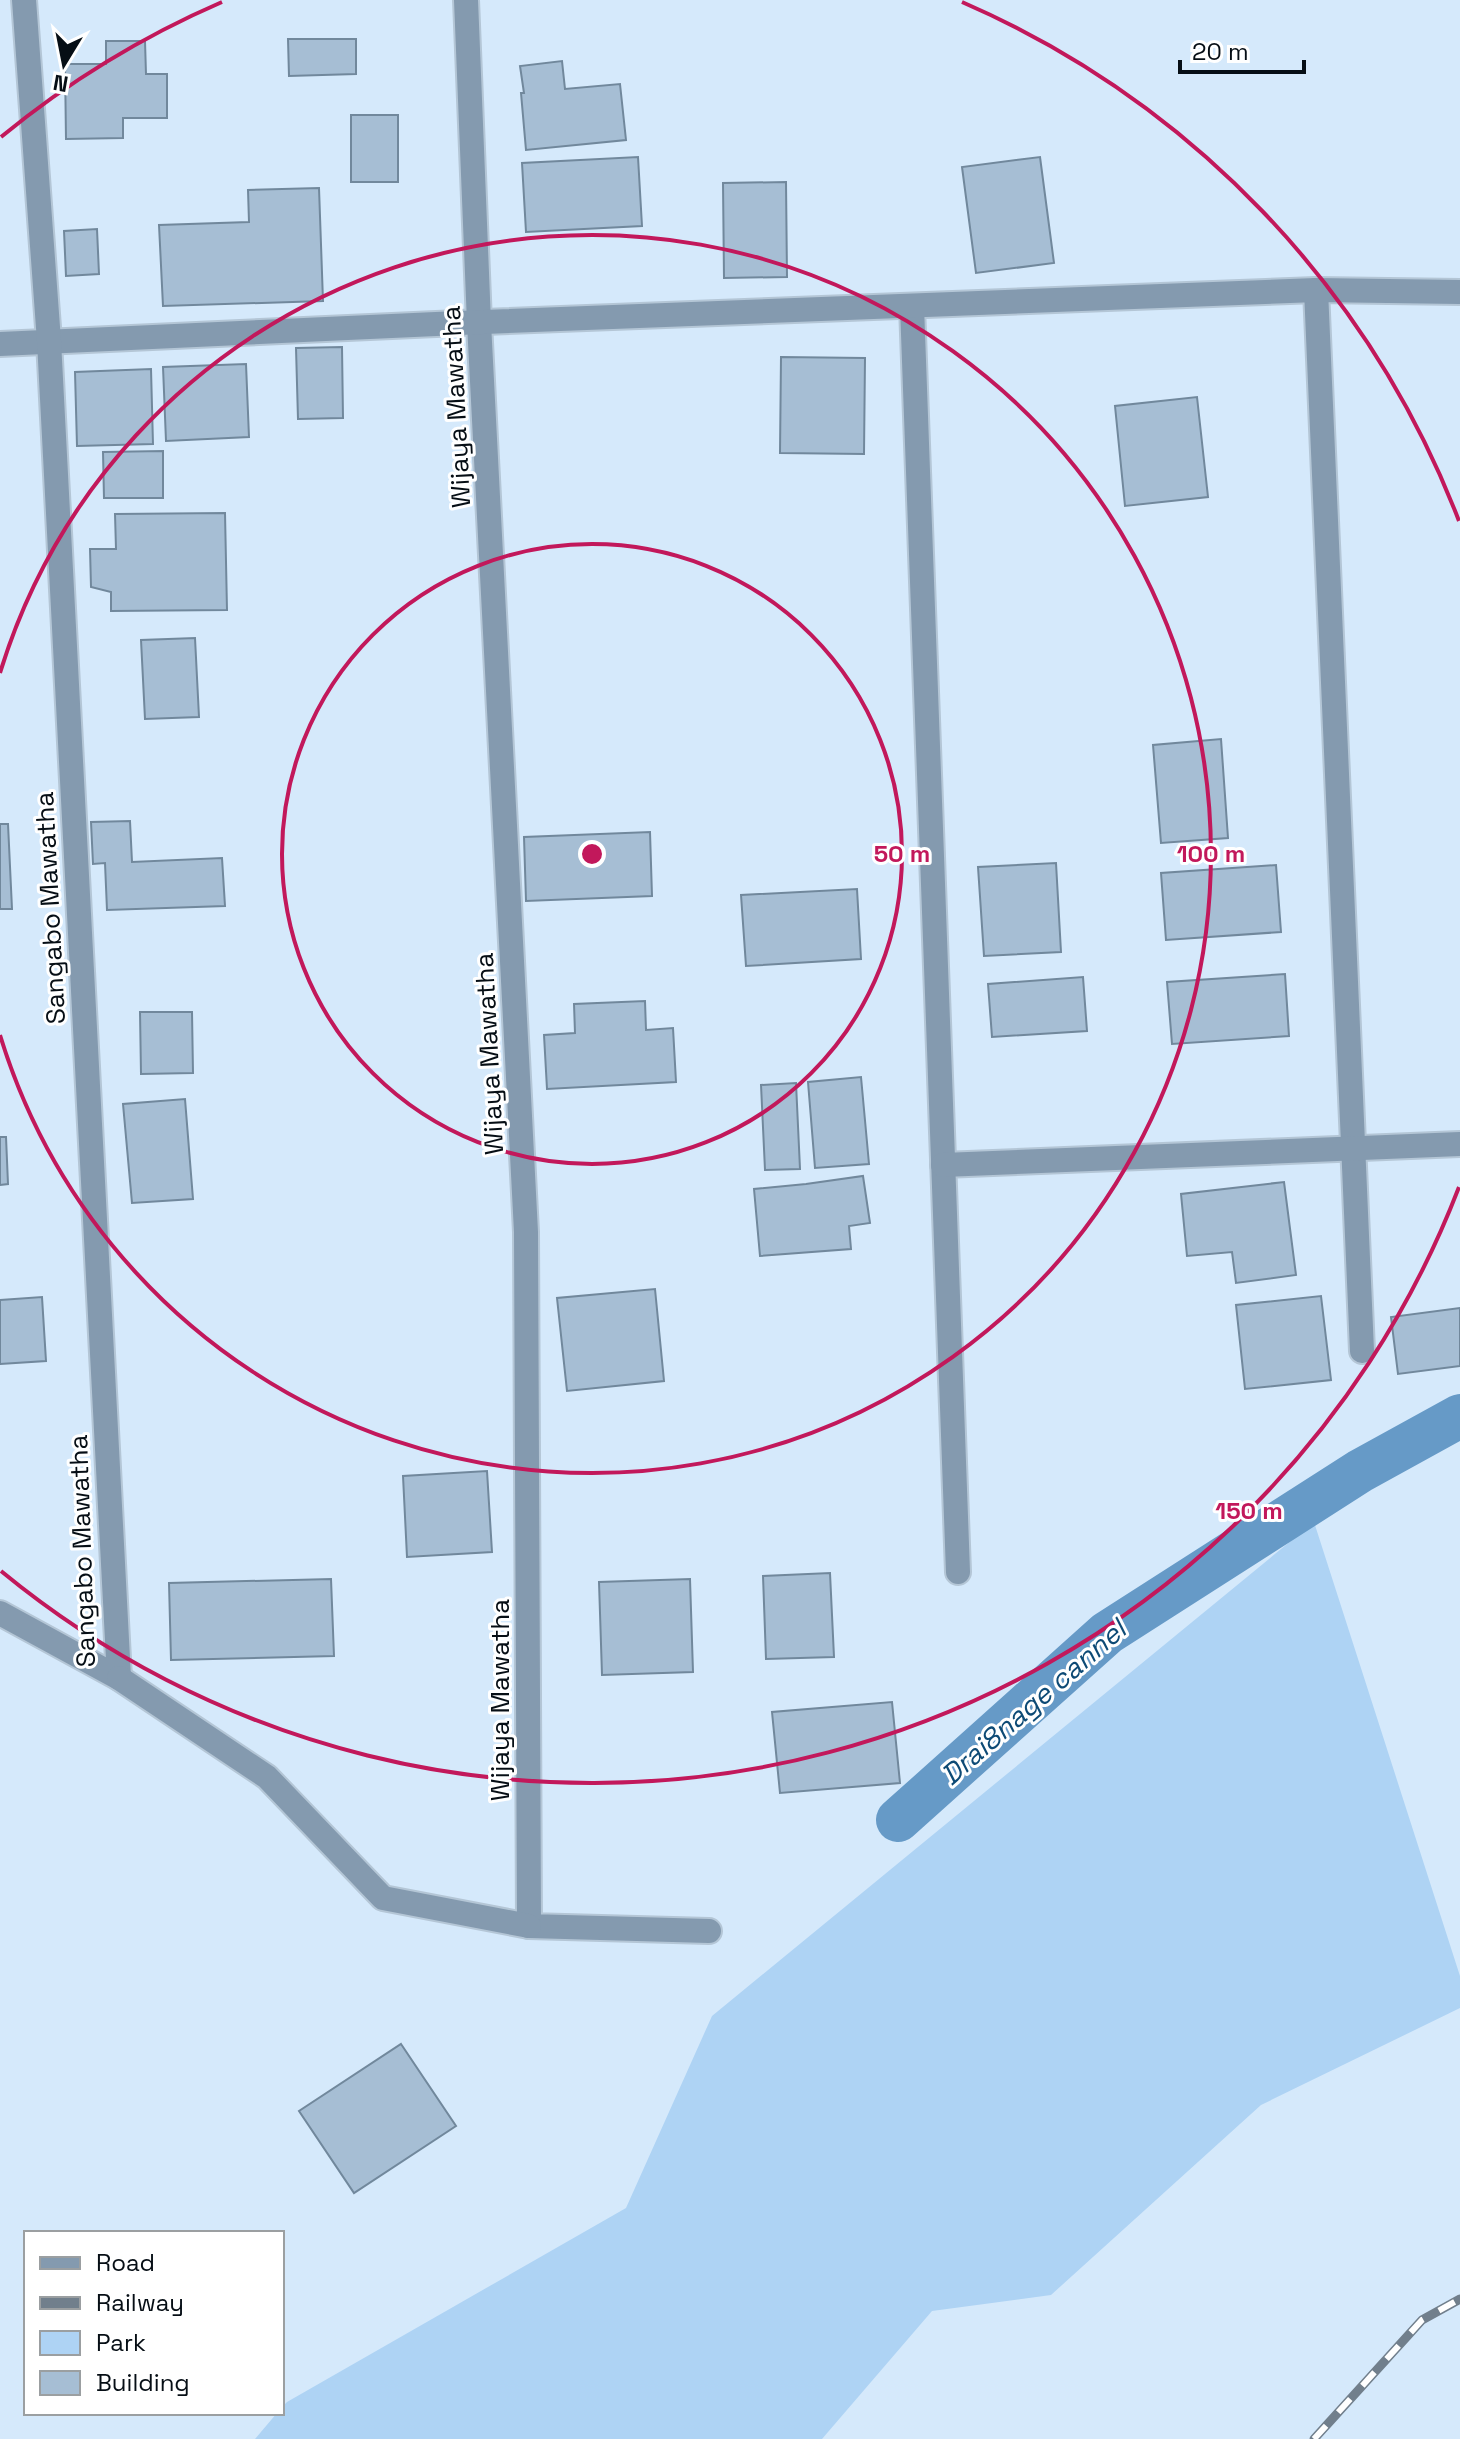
<svg xmlns="http://www.w3.org/2000/svg" width="1460" height="2439" font-family="'Space Grotesk',sans-serif">
  <style>
    .green { fill: #aed3f4 }
    .lines { fill: none; stroke-linecap: round; stroke-linejoin: round }
    .canal { stroke: #669ac7; stroke-width: 44 }
    .building { fill: #a6bed4; stroke: #71889c; stroke-width: 2 }
    .minor-casing { stroke: #b4c6d6; stroke-width: 28 }
    .minor { stroke: #849aaf; stroke-width: 24 }
    .rail-casing { stroke: #717f8c; stroke-width: 9 }
    .rail { stroke: #fff; stroke-width: 6; stroke-dasharray: 18; stroke-linecap: butt }
    .ring { fill: none; stroke: #c2185b; stroke-width: 4 }
    .labels { text-anchor: middle; dominant-baseline: central; stroke-width: 6; stroke-linejoin: round; paint-order: stroke }
    .street-label { font-size: 26px; fill: #060e15; stroke: #fff }
    .water-label { font-size: 28px; font-style: italic; fill: #0d4a75; stroke: #fff }
    .centre { fill: #c2185b; stroke: #fff; stroke-width: 4 }
    .ring-label { font-size: 24px; text-anchor: middle; font-weight: bold; fill: #c2185b; stroke: #fff; stroke-width: 6; stroke-linejoin: round; paint-order: stroke }
  </style>
  <rect width="100%" height="100%" fill="#d5e9fb"/>
  <!-- green -->
  <polygon class="green" points="1314,1522 1460,1976 1460,2008 1261,2105 1051,2295 932,2311 822,2439 255,2439 277,2413 282,2413 282,2407 287,2402 626,2208 712,2016"/>
  <g class="lines">
    <!-- canal -->
    <polyline class="canal" points="898,1820 1107,1633 1360,1471 1460,1416"/>
  </g>
  <!-- building -->
  <g class="building">
    <polygon points="288,39 356,39 356,74 289,76"/>
    <polygon points="106,41 145,41 146,74 167,74 167,118 123,118 123,138 66,139 65,64 106,64"/>
    <polygon points="562,61 565,89 620,84 626,140 526,150 521,93 524,93 520,66"/>
    <rect x="351" y="115" width="47" height="67"/>
    <polygon points="638,157 642,226 526,232 522,163"/>
    <polygon points="1040,157 1054,263 976,273 962,167"/>
    <polygon points="786,182 787,277 724,278 723,183"/>
    <polygon points="319,188 323,301 163,306 159,225 249,222 248,190"/>
    <polygon points="97,229 99,274 66,276 64,231"/>
    <polygon points="342,347 343,418 298,419 296,348"/>
    <polygon points="781,357 865,358 864,454 780,453"/>
    <polygon points="246,364 249,437 166,441 163,367"/>
    <polygon points="151,369 153,444 77,446 75,372"/>
    <polygon points="1197,397 1208,497 1125,506 1115,406"/>
    <polygon points="163,451 163,498 104,498 103,452"/>
    <polygon points="225,513 227,610 111,611 111,592 91,587 90,549 116,549 115,514"/>
    <polygon points="195,638 199,717 145,719 141,640"/>
    <polygon points="1221,739 1228,838 1161,843 1153,745"/>
    <polygon points="130,821 132,862 222,858 225,906 107,910 105,863 93,864 91,822"/>
    <polygon points="0,824 8,824 12,909 0,909"/>
    <polygon points="650,832 652,896 526,901 524,837"/>
    <polygon points="1056,863 1061,952 984,956 978,867"/>
    <polygon points="1276,865 1281,932 1166,940 1161,873"/>
    <polygon points="857,889 861,959 746,966 741,895"/>
    <polygon points="1285,974 1289,1036 1172,1044 1167,982"/>
    <polygon points="1083,977 1087,1031 992,1037 988,984"/>
    <polygon points="645,1001 646,1030 673,1028 676,1082 547,1089 544,1035 575,1033 574,1004"/>
    <polygon points="140,1012 192,1012 193,1073 141,1074"/>
    <polygon points="861,1077 869,1164 815,1168 808,1082"/>
    <polygon points="796,1083 800,1169 765,1170 761,1085"/>
    <polygon points="185,1099 193,1199 132,1203 123,1104"/>
    <polygon points="0,1137 6,1137 8,1184 0,1185"/>
    <polygon points="863,1176 870,1223 849,1226 851,1249 760,1256 754,1189 806,1184"/>
    <polygon points="1284,1182 1296,1275 1236,1283 1232,1252 1187,1256 1181,1194"/>
    <polygon points="655,1289 664,1381 567,1391 557,1298"/>
    <polygon points="1321,1296 1331,1380 1245,1389 1236,1305"/>
    <polygon points="42,1297 46,1361 0,1364 0,1300"/>
    <polygon points="1460,1308 1460,1366 1398,1374 1391,1317"/>
    <polygon points="487,1471 492,1552 407,1557 403,1476"/>
    <polygon points="830,1573 834,1657 766,1659 763,1576"/>
    <polygon points="331,1579 334,1656 171,1660 169,1583"/>
    <polygon points="690,1579 693,1672 602,1675 599,1582"/>
    <polygon points="892,1702 900,1783 780,1793 772,1712"/>
    <polygon points="401,2044 456,2126 354,2193 299,2111"/>
  </g>
  <g class="lines">
    <!-- minor casing -->
    <g class="minor-casing">
      <g id="minor">
        <polyline points="466,0 479,323 526,1232 529,1926 709,1931"/>
        <polyline points="1316,290 1362,1351"/>
        <polyline points="912,306 958,1572"/>
        <polyline points="0,344 458,323 1316,290 1460,292"/>
        <polyline points="943,1165 1460,1144"/>
        <polyline points="0,1613 119,1678 49,341 24,0"/>
        <polyline points="119,1678 267,1777 383,1898 529,1926"/>
      </g>
    </g>
    <!-- minor -->
    <use href="#minor" class="minor"/>
    <!-- rail casing -->
    <g class="rail-casing">
      <polyline id="rail" points="1314,2439 1422,2320 1460,2299"/>
    </g>
    <!-- rail -->
    <use href="#rail" class="rail"/>
  </g>
  <!-- distance rings -->
  <g class="ring">
    <circle cx="592" cy="854" r="310"/>
    <path d="M0 673A619 619 0 1 1 0 1035"/>
    <path d="M1459 1187A929 929 0 0 1 1 1571M1 137A929 929 0 0 1 222 2M962 2A929 929 0 0 1 1459 521"/>
  </g>
  <g class="labels">
    <!-- street labels -->
    <g class="street-label">
      <text transform="translate(456 407) rotate(-93)">Wijaya Mawatha</text>
      <text transform="translate(50 908) rotate(-93)">Sangabo Mawatha</text>
      <text transform="translate(489 1054) rotate(-93)">Wijaya Mawatha</text>
      <text transform="translate(82 1551) rotate(-92)">Sangabo Mawatha</text>
      <text transform="translate(500 1700) rotate(-90)">Wijaya Mawatha</text>
    </g>
    <!-- water labels -->
    <g class="water-label">
      <text transform="translate(1033 1702) rotate(-41)">Drai8nage cannel</text>
    </g>
  </g>
  <circle cx="592" cy="854" r="12" class="centre"/>
  <g class="ring-label">
    <text x="902" y="862">50 m</text>
    <text x="1211" y="862">100 m</text>
    <text x="1249" y="1519">150 m</text>
  </g>
  <!-- legend -->
  <rect x="24" y="2231" width="260" height="184" fill="#ffffff" stroke="#9b9fa1" stroke-width="2"/>
  <rect x="40" y="2257" width="40" height="12" fill="#849aaf" stroke="#9b9fa1" stroke-width="2"/>
  <text x="96" y="2271" font-size="24" fill="#060e15">Road</text>
  <rect x="40" y="2297" width="40" height="12" fill="#717f8c" stroke="#9b9fa1" stroke-width="2"/>
  <text x="96" y="2311" font-size="24" fill="#060e15">Railway</text>
  <rect x="40" y="2331" width="40" height="24" fill="#aed3f4" stroke="#9b9fa1" stroke-width="2"/>
  <text x="96" y="2351" font-size="24" fill="#060e15">Park</text>
  <rect x="40" y="2371" width="40" height="24" fill="#a6bed4" stroke="#9b9fa1" stroke-width="2"/>
  <text x="96" y="2391" font-size="24" fill="#060e15">Building</text>
  <!-- north arrow -->
  <g transform="translate(64 64) rotate(190)" stroke="#ffffff" stroke-width="6" paint-order="stroke">
  <path d="M0-6L14 30L0 20L-14 30Z" fill="#060e15"/>
  <text y="-12" font-size="22" font-weight="bold" text-anchor="middle" fill="#060e15">N</text>
  </g>
  <!-- scale -->
  <path d="M1180 60v12h124v-12" fill="none" stroke="#060e15" stroke-width="4"/>
  <text x="1192" y="60" font-size="24" fill="#060e15" stroke="#ffffff" stroke-width="6" paint-order="stroke">20 m</text>
</svg>
